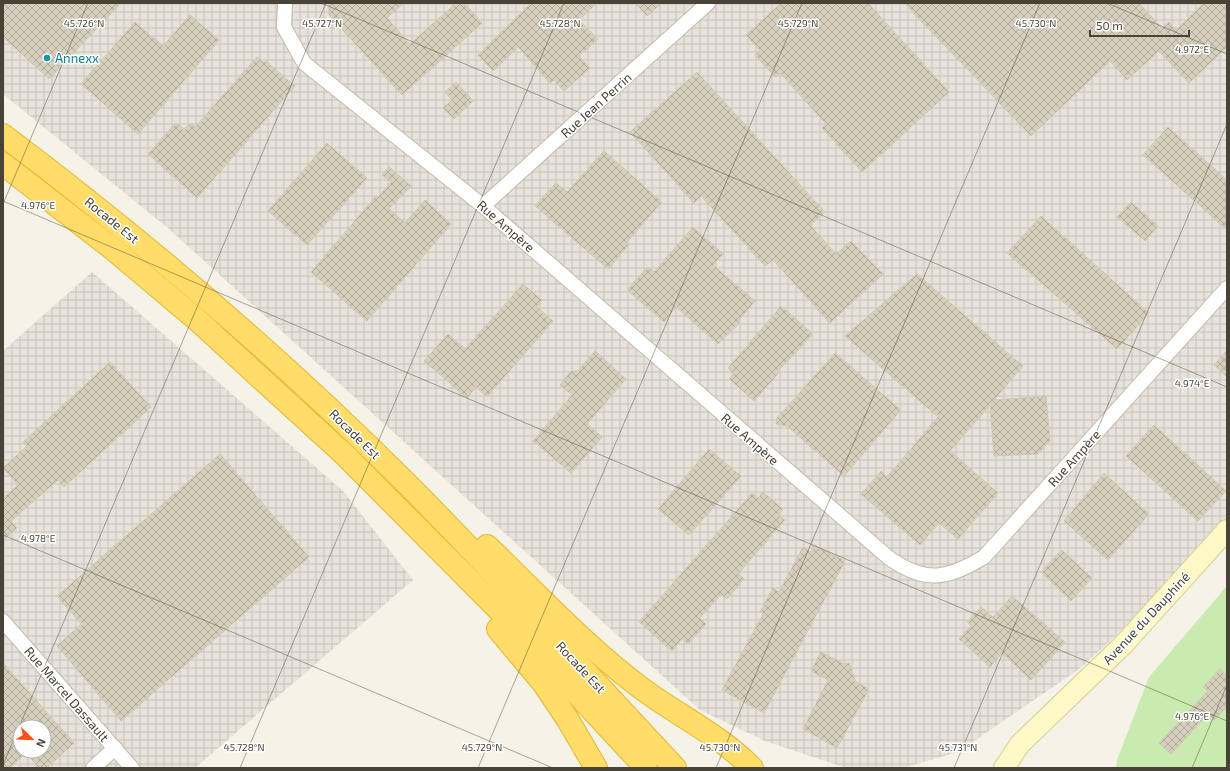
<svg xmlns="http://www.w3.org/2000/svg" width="1230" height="771" font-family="'Exo 2',sans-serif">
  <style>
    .industrial { fill: url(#industrial-grid); fill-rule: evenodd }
    .grass { fill: #c9ebaf }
    .building { fill: url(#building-cross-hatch); stroke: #d2c8af; fill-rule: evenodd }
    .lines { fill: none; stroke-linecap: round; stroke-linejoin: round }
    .street-casing { stroke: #c1bbaa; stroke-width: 16 }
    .secondary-casing { stroke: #d7cc96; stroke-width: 22 }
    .highway-casing { stroke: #e4b632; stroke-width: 24 }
    .street { stroke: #fff; stroke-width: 14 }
    .secondary { stroke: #fff8c7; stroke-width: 20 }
    .highway { stroke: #ffdd68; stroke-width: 22 }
    .ticks { fill: none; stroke: #484336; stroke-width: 1; stroke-opacity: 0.45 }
    .culture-dot { fill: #0f9aa8; stroke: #fff; stroke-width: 1.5 }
    .labels { text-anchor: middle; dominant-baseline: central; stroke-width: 3; stroke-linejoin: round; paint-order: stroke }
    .culture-label { font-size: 13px; fill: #0d838f; stroke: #fff; text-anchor: start }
    .street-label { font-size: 13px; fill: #484336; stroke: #fff }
    .ticks-label { font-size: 10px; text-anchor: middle; fill: #484336; stroke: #fff; stroke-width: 3; stroke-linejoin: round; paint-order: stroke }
  </style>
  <defs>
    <pattern id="industrial-grid" width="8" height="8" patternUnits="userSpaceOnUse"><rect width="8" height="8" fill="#e7e3dc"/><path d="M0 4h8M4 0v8" fill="none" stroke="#c8c4bd"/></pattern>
    <pattern id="building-cross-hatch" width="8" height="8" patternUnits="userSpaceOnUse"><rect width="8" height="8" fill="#d7cfbd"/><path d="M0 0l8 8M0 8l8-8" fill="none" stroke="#b0aa9a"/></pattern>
  </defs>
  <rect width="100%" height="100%" fill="#f5f2e8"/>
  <!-- industrial -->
  <g class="industrial">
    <polygon points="3,3 1227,3 1227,518 1148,607 1078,670 958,752 903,768 846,768 765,741 700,710 169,229 3,94"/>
    <path d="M92,272L343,491L413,580L195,768H3V351ZM20,727H44V751H20Z"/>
  </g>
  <!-- grass -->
  <polygon class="grass" points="1227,586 1227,768 1116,768 1117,760 1149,677"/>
  <!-- building -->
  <g class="building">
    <polygon points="3,3 121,3 49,79 3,37"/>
    <polygon points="329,3 404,3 387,18 410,44 456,3 464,3 482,23 402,95 329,15"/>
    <polygon points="531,3 597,3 579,20 598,39 579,56 590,68 564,91 554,80 550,83 518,47 493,71 478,55"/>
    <polygon points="635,3 662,3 647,16"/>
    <polygon points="781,3 868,3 949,92 862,172 822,128 826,124 780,73 775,77 755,55 760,51 746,35"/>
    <polygon points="904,3 1139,3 1162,28 1169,22 1176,30 1204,3 1227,3 1227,47 1189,83 1159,51 1127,80 1110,61 1031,136"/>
    <polygon points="190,15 219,40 138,134 81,84 135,22 163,46"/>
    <polygon points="257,57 264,63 266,61 295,86 197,198 148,154 176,123 184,129 190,123 195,127"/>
    <polygon points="697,72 825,212 810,225 836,254 851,241 883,274 830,323 773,260 765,266 701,196 694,203 630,132"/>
    <polygon points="456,82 473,101 454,119 443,108 452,100 445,92"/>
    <polygon points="1168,127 1227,180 1227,230 1143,155"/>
    <polygon points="327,143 367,178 307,245 268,211"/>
    <polygon points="604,151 662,202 626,243 628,246 608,269 535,206 556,183 567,192"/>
    <polygon points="389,167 411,186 389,209 405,223 425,200 451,224 367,321 311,272 375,197 377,198 391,182 382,175"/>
    <polygon points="1131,202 1158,226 1145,241 1117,217"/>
    <polygon points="1041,216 1149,313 1117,349 1007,253"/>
    <polygon points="693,227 723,254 713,265 755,301 739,320 741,322 718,344 676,307 664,322 627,290 648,267 654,272"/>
    <polygon points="917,274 1023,366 994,400 1046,396 1050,441 1038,454 994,456 990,405 950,451 998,493 958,539 939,523 920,545 861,494 881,471 887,477 938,417 845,336"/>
    <polygon points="523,284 542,300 537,307 553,321 487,397 476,387 467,398 424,361 448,334 465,349"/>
    <polygon points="781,306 813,334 777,372 778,374 754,401 729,379 734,374 728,368"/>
    <polygon points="1227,350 1227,377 1214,365"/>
    <polygon points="595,351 626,379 587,424 602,437 571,473 533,441 572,395 560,385 571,371 578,371"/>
    <polygon points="835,353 901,410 844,476 787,426 776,424 777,418"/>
    <polygon points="110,362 151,407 64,487 58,480 11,521 17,528 3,540 3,498 18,485 3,468 27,446 23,442"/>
    <polygon points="1154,425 1226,491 1198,521 1126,456"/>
    <polygon points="709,449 741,476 689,535 658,509"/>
    <polygon points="220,454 309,557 121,721 57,646 81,624 57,596"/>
    <polygon points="1104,473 1149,514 1108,560 1064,521"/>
    <polygon points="763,492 783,509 778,515 785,520 738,574 744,579 727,599 721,594 700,618 706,624 688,644 682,639 672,651 639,622 752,493 758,498"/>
    <polygon points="814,545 845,561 764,713 722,690 763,614 760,612 773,588 779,592 803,547 811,552"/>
    <polygon points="1062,550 1092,578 1071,601 1041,572"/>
    <polygon points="1012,596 1065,642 1031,680 1002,653 990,667 959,639 971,626 967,622 981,607 993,617"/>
    <polygon points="821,652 844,664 849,663 856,682 869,689 837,748 803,729 828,680 811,671"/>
    <path d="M3,663L74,743L47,768H39L26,753L10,768H3ZM20,727H44V751H20Z"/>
    <polygon points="1220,669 1227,676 1227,707 1214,720 1208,714 1171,754 1159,743 1208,691 1203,687"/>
  </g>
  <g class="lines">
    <!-- street casing -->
    <g class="street-casing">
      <g id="street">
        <path d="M285,3L284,27L304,63L483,206L889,558C926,584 947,579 984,557L1227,288"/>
        <polyline points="483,206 708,3"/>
        <polyline points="3,621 132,768"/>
        <polyline points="93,768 115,748"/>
      </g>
    </g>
    <!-- secondary casing -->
    <g class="secondary-casing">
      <polyline id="secondary" points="1004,768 1020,744 1124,644 1227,530"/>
    </g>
    <!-- highway casing -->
    <g class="highway-casing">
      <g id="highway">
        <path d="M3,135C145,242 281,358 407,484C499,576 586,673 675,768"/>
        <polyline points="3,164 113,249 195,318 346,456 501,612 646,768"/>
        <path d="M487,546C537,594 585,646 641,688C677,715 720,735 752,768"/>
        <polyline points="498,629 544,684 568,720 596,768"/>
      </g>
    </g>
    <!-- street -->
    <use href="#street" class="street"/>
    <!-- secondary -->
    <use href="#secondary" class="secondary"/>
    <!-- highway -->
    <use href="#highway" class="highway"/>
  </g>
  <!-- ticks -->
  <path class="ticks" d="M321,3L1227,387M1107,3L1227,54M3,201L1227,721M3,204L88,3M3,535L553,768M3,765L326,3M240,768L564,3M478,768L802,3M716,768L1040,3M954,768L1227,124M1192,768L1227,685"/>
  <!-- markers -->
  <circle class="culture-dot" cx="47" cy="58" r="4"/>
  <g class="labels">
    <!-- culture labels -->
    <g class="culture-label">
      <text x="55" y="58">Annexx</text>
    </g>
    <!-- street labels -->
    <g class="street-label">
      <text transform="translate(596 105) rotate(-42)">Rue Jean Perrin</text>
      <text transform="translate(112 220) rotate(39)">Rocade Est</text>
      <text transform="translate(506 226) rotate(41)">Rue Ampère</text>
      <text transform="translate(355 434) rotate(44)">Rocade Est</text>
      <text transform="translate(750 439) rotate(41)">Rue Ampère</text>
      <text transform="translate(1074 458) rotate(-48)">Rue Ampère</text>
      <text transform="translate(1146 618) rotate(-47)">Avenue du Dauphiné</text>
      <text transform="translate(581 667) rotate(47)">Rocade Est</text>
      <text transform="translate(67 694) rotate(49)">Rue Marcel Dassault</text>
    </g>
  </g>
  <g class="ticks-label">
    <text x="84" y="27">45.726°N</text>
    <text x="322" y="27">45.727°N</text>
    <text x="560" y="27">45.728°N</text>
    <text x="798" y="27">45.729°N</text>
    <text x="1036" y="27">45.730°N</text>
    <text x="1192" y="53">4.972°E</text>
    <text x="38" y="209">4.976°E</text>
    <text x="1192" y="387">4.974°E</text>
    <text x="38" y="542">4.978°E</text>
    <text x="1192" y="720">4.976°E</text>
    <text x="244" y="751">45.728°N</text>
    <text x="482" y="751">45.729°N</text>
    <text x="720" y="751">45.730°N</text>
    <text x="958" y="751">45.731°N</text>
  </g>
  <!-- border -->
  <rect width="1230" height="771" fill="none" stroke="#484336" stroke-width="8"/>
  <!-- north arrow -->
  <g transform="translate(32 739) rotate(113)"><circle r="19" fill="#ffffff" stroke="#b6b4af"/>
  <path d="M0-3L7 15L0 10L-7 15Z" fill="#ff5114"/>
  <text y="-6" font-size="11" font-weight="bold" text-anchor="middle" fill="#484336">N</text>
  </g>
  <!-- scale -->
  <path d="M1090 30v6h99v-6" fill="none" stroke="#484336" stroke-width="2"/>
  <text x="1096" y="30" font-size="12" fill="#484336" stroke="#ffffff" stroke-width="3" paint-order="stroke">50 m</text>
</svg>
